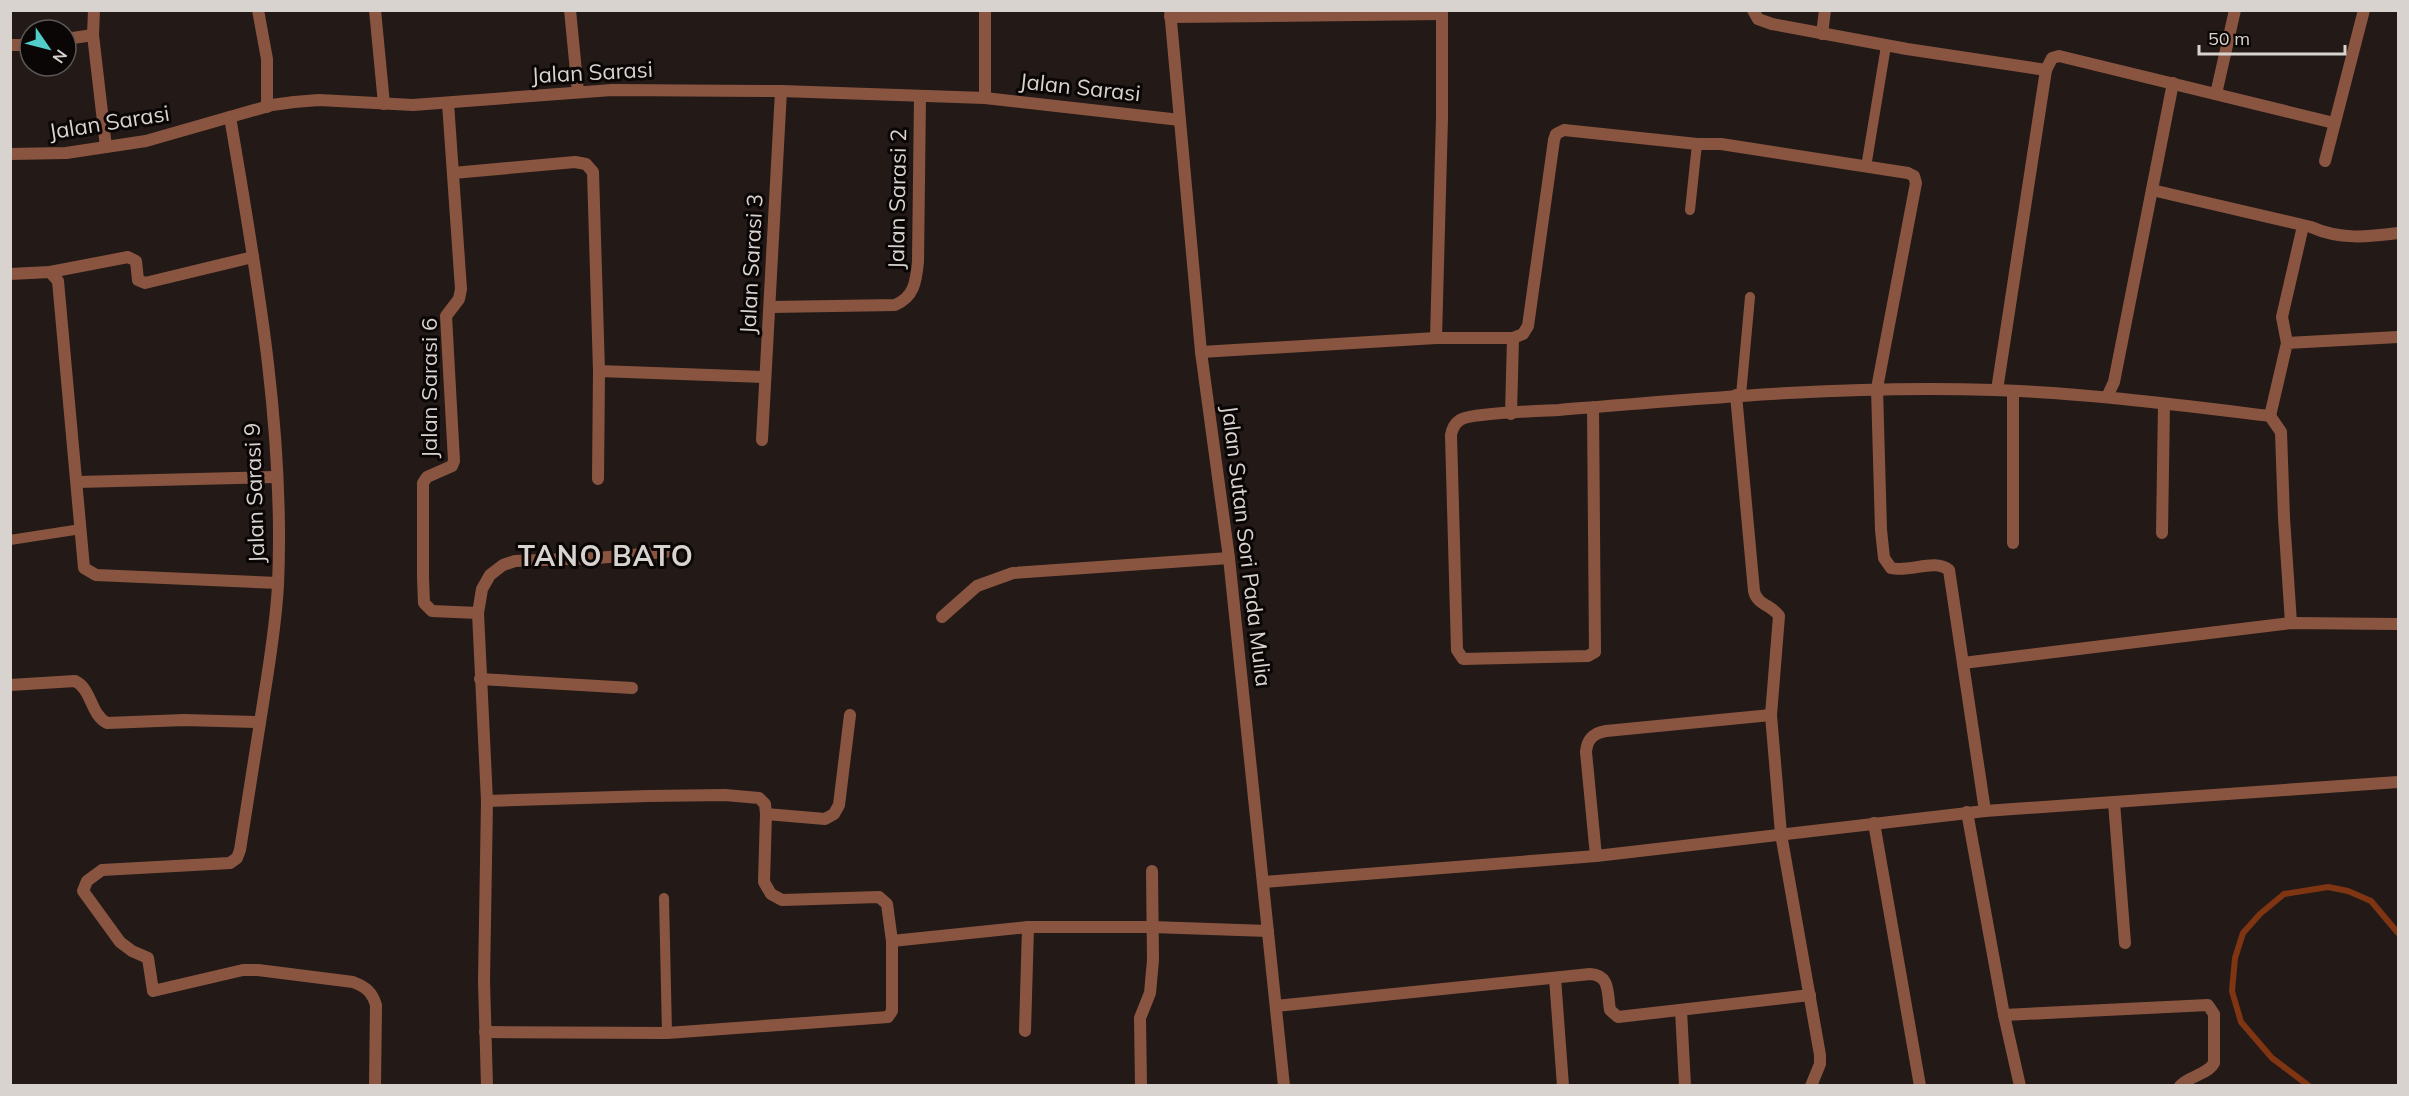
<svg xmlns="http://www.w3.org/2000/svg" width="2409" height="1096" font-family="Mulish,sans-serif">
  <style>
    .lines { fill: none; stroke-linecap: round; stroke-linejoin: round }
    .stream { stroke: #7f3412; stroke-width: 6 }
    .service { stroke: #8a5540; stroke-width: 10 }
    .minor { stroke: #8a5540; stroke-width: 12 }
    .tertiary { stroke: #8a5540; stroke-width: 12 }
    .labels { text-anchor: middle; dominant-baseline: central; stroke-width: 6; stroke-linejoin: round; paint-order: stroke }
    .street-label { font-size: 22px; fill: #d9d3d0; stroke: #0a0605 }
    .district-label { font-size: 28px; font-weight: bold; letter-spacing: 1.5px; fill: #d9d3d0; stroke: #0a0605 }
  </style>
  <rect width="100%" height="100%" fill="#231a17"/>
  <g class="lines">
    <!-- stream -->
    <polyline class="stream" points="2309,1086 2272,1058 2241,1022 2232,991 2235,958 2243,933 2260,914 2284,894 2328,887 2348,891 2371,901 2398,933"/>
    <!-- service -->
    <g class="service">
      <polyline points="1866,167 1886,46"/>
      <polyline points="1690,210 1697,144"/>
      <polyline points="1741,395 1750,297"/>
      <polyline points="10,540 81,529"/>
      <polyline points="664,898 667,1033"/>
    </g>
    <!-- minor -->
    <g class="minor">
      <polyline points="94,10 93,35 106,147"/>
      <polyline points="258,10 267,59 267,107"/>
      <polyline points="375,10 384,104"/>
      <polyline points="570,10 578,92"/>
      <polyline points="985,10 985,98"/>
      <polyline points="1753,10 1758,19 1772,24 1907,49 2046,70"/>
      <polyline points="1170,17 1442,14"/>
      <polyline points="1822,34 1825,10"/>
      <polyline points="66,39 93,35"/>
      <polyline points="10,45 30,45"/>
      <polyline points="2216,94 2235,10"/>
      <polyline points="448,103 461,289 459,299 446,316 454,461 452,466 427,477 423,483 423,578 424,603 432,611 478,613"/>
      <path d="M230,117C256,271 285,429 278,585C276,623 270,660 264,697C256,748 248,799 240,850L237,858L230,863L102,870L87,881L83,891L120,942L132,951L148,958L153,991L243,970H258L353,982C366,987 372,992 376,1005L375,1086"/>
      <polyline points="10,154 66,153 146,141 272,105 294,102 319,100 413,105 612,90 781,91 985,98 1180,120"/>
      <polyline points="2325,161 2364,10"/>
      <polyline points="453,173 575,162 586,164 593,172 599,371 598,479"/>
      <path d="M2152,190L2311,227C2340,240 2367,237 2398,233"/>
      <polyline points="50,272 58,281 84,568 96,575 278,583"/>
      <polyline points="10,274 50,272 128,257 136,261 138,280 145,283 253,257"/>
      <path d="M770,307L895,305C914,297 916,282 918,262L920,96"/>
      <polyline points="1436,338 1442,118 1442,10"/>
      <polyline points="2287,343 2282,317 2303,226"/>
      <path d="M1201,352L1436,338H1513L1523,334L1528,326L1554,140L1556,134L1564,130L1697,144H1721L1908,173L1914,176L1916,183L1877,388L1881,530L1884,558L1891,568C1909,573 1935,558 1949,570L1985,811"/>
      <polyline points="599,371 765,377"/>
      <polyline points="1997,390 2046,70 2052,58 2059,56 2334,123"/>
      <polyline points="2013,392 2013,543"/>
      <path d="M1736,395L1754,591C1757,605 1772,605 1779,616L1771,715L1781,834L1820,1055V1064L1811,1086"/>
      <polyline points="2107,397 2114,382 2173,83"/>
      <path d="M1593,407L1595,652L1588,656L1463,659L1457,650L1451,435C1452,429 1454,424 1460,420C1470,413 1541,411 1559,410C1704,398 1849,385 1994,390C2087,393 2179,405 2270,416L2287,343L2398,337"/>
      <polyline points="1511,414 1513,338"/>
      <polyline points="2270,416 2281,432 2284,518 2291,623"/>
      <polyline points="762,440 781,91"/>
      <polyline points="77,482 276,477"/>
      <polyline points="2162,533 2164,404"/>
      <polyline points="942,617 977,586 1013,573 1229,558"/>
      <polyline points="1963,663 2291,623 2398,624"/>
      <polyline points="480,679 632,688"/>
      <path d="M10,685L75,681C92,689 90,714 107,723L184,720L260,722"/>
      <polyline points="2114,802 2125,943"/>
      <polyline points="1967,812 2004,1015 2020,1086"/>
      <polyline points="766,814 825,819 834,814 839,805 850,715"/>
      <polyline points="1874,823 1920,1086"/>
      <path d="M1596,856L1586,752C1587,739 1594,733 1606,731L1771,715"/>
      <polyline points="1264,882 1596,856 1985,811 2398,782"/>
      <polyline points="892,941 1028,927 1152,927 1268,931"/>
      <polyline points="1555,978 1563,1086"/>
      <path d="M1276,1006L1590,974C1611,975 1607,994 1610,1010L1618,1017L1810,995"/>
      <polyline points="1681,1010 1685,1086"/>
      <path d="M2004,1015L2208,1005L2214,1014V1063C2207,1075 2189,1076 2180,1086"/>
      <polyline points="1025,1031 1028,927"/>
      <polyline points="485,1032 667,1033 888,1017 892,1011 892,941 887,904 879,897 782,900 771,894 764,882 766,814 765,804 759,798 725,795 649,796 487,801"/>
      <polyline points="487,1086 484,981 487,801 478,613 482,589 490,575 503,565 515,561 597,558 666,552"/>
      <polyline points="1141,1086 1140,1018 1150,993 1153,960 1152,871"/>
    </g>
    <!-- tertiary -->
    <polyline class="tertiary" points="1170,10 1201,352 1229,558 1284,1086"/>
  </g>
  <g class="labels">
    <!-- street labels -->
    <g class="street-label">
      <text transform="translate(592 72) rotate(-3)">Jalan Sarasi</text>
      <text transform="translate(1080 87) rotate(6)">Jalan Sarasi</text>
      <text transform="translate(109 122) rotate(-9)">Jalan Sarasi</text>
      <text transform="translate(897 199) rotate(-89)">Jalan Sarasi 2</text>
      <text transform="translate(751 264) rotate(-87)">Jalan Sarasi 3</text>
      <text transform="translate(429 388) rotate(-90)">Jalan Sarasi 6</text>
      <text transform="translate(254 493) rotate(-92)">Jalan Sarasi 9</text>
      <text transform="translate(1247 546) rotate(83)">Jalan Sutan Sori Pada Mulia</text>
    </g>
    <!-- district labels -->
    <g class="district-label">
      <text x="606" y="555">TANO BATO</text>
    </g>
  </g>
  <!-- border -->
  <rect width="2409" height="1096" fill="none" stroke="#d9d3d0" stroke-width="24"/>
  <!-- north arrow -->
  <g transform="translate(48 48) rotate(125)"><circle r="28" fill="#0a0605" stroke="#5d5856" stroke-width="1.5"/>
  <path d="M0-4.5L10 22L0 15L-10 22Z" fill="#53cdc9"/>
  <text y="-9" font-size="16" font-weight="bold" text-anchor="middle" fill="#d9d3d0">N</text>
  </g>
  <!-- scale -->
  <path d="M2199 45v9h146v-9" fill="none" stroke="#d9d3d0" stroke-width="3"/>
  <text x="2208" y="45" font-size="18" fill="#d9d3d0" stroke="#0a0605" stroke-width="4.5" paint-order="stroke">50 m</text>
</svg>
